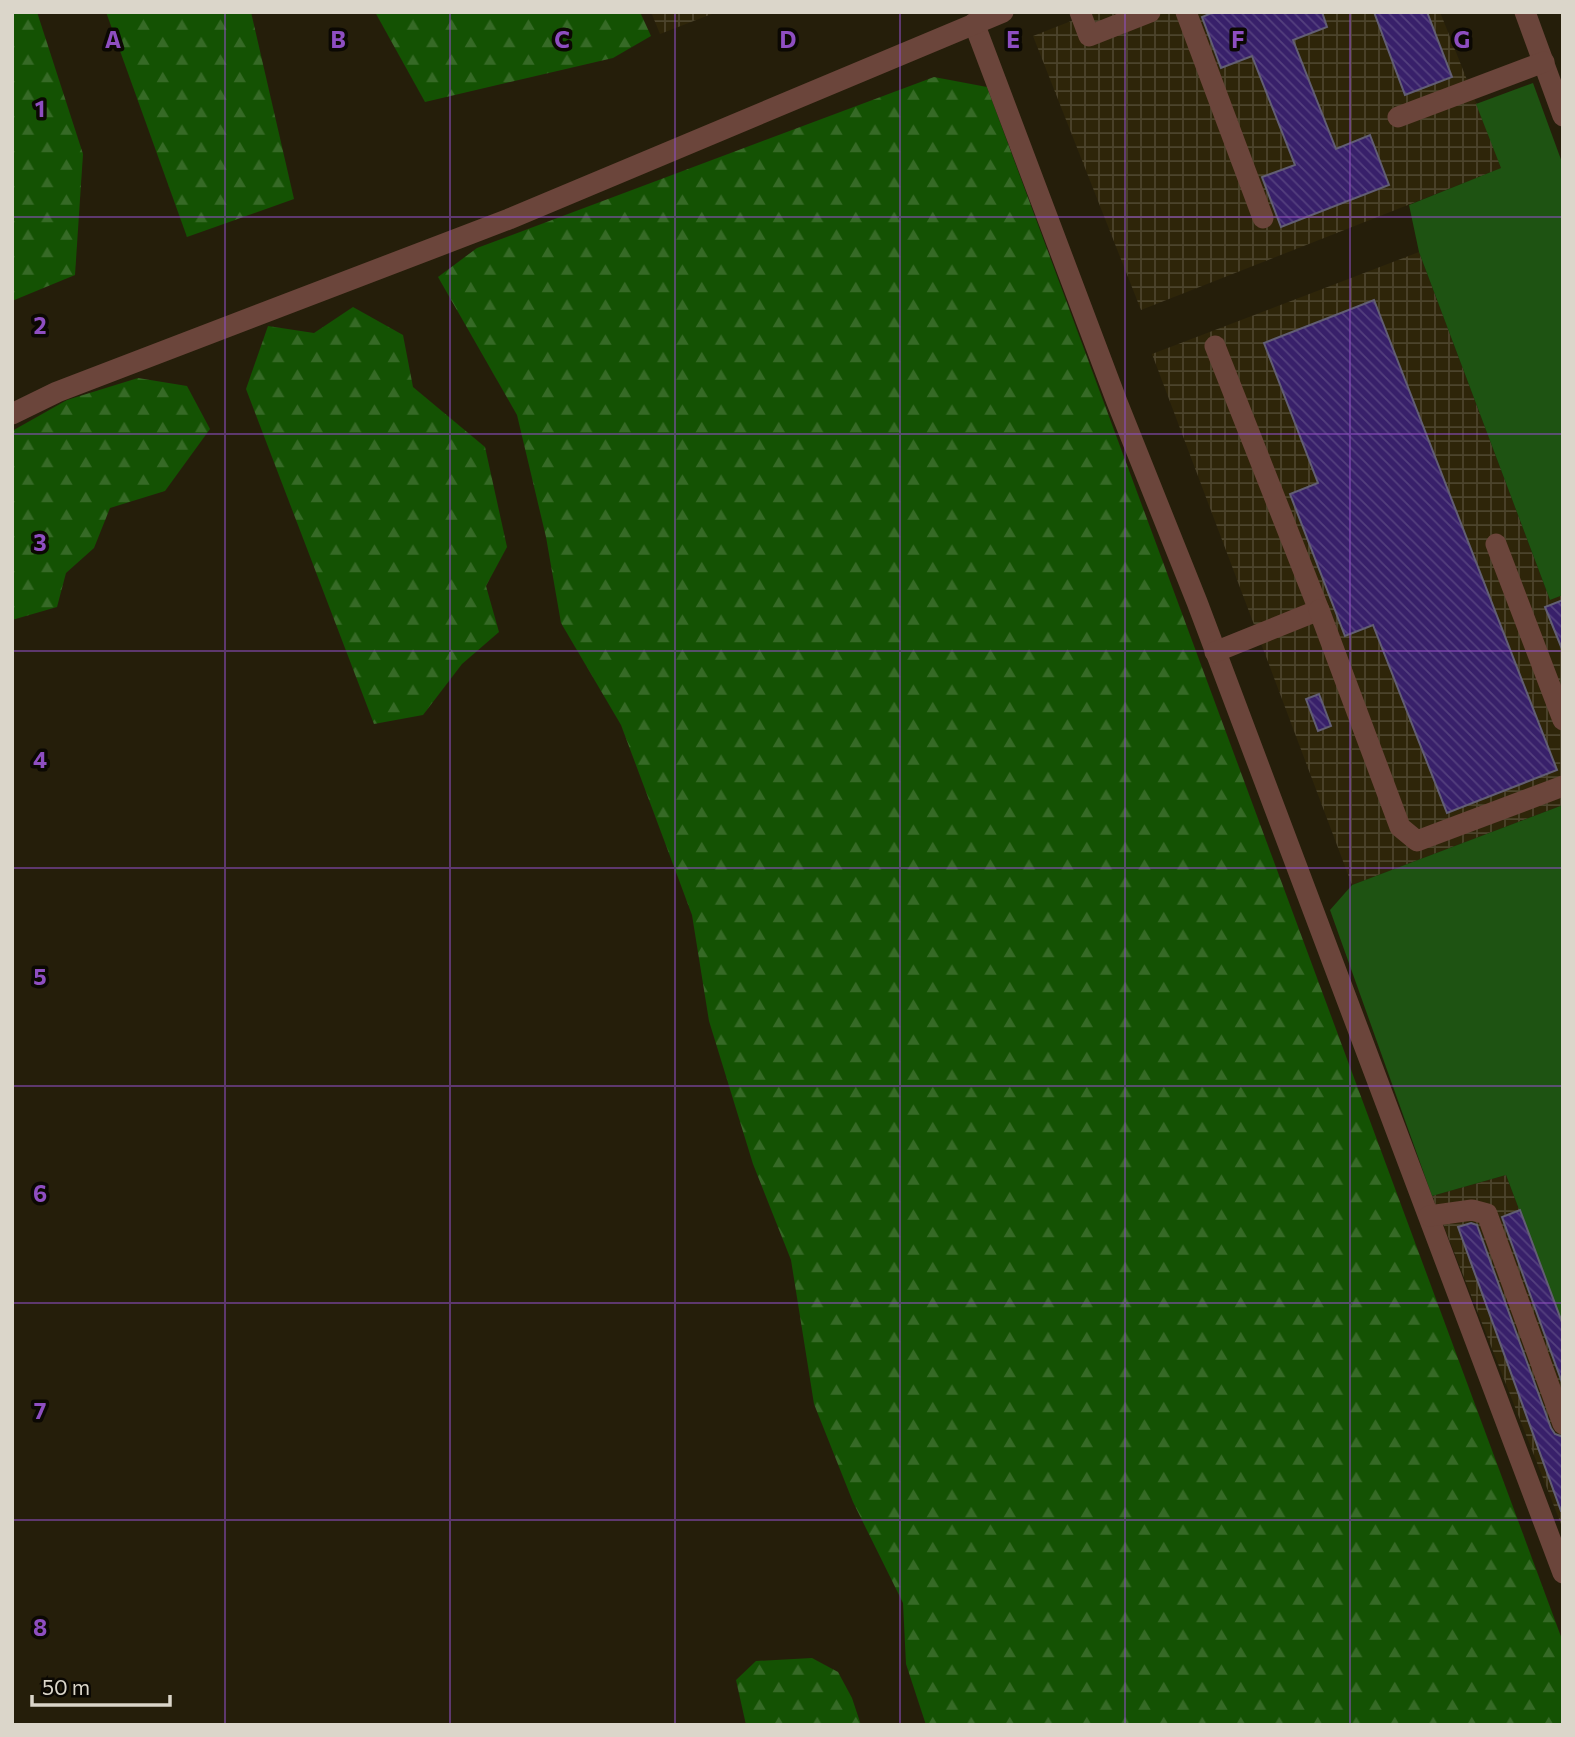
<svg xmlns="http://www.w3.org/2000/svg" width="1575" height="1737" font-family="Commissioner,sans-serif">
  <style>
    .industrial { fill: url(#industrial-grid) }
    .grass { fill: #1e5312 }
    .forest { fill: url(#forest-firs) }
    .building { fill: url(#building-back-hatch); stroke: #625e74; stroke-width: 2 }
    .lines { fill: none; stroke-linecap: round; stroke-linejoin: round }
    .minor { stroke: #6b453b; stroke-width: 21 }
    .grid { fill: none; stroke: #8e4ec1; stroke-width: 2; stroke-opacity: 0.55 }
    .grid-label { font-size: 23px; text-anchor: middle; font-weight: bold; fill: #8e4ec1; stroke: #0b0803; stroke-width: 7; stroke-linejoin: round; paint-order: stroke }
  </style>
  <defs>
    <pattern id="industrial-grid" width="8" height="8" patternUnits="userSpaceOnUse" patternTransform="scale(1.75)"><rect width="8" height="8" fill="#2e2509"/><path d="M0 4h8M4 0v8" fill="none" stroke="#4c442c"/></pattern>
    <pattern id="forest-firs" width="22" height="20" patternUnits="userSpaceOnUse" patternTransform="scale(1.75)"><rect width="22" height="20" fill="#145203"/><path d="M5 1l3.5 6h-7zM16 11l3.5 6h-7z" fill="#366a26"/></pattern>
    <pattern id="building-back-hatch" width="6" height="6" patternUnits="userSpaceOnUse" patternTransform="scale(1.75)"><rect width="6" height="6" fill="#38206a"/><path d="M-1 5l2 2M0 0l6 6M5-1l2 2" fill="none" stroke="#54407e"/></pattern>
  </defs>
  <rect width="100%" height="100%" fill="#251e0a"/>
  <!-- industrial -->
  <g class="industrial">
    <polygon points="651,12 717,12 660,34"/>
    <polygon points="1094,12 1440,12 1502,168 1141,310 1033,36"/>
    <polygon points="1419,252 1550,600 1563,595 1563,805 1352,885 1152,354"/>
    <polygon points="1506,1175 1563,1325 1563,1529 1432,1196"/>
  </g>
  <!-- grass -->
  <g class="grass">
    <polygon points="1533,83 1563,165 1563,595 1550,600 1419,252 1409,205 1501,168 1476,104"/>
    <polygon points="1563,805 1563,1325 1506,1175 1432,1196 1330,910 1352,885"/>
  </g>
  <!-- forest -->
  <g class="forest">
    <polygon points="12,12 37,12 83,154 75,275 12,301"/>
    <polygon points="106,12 251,12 294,199 187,237"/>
    <polygon points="375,12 640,12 651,36 613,58 425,102"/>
    <polygon points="934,77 987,87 1563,1642 1563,1725 926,1725 906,1664 903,1603 853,1502 814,1404 791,1260 753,1164 709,1021 692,915 621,725 561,623 546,537 517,415 438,277 477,248"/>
    <polygon points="353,307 403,335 413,387 485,447 507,547 486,586 499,632 462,664 423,715 374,724 246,389 268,326 314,333"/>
    <polygon points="138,378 187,386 210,429 165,491 110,508 94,548 66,573 57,607 12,620 12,431 67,400"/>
    <polygon points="812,1658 838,1672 852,1698 861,1725 746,1725 736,1680 756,1661"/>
  </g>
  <!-- building -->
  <g class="building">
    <polygon points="1214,12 1322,12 1327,27 1293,40 1336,149 1370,135 1389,185 1281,227 1262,177 1295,165 1252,56 1221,68 1202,17"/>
    <polygon points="1374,12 1427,12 1452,77 1405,95"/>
    <polygon points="1374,300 1557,770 1447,813 1373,625 1345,636 1290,494 1318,483 1264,343"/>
    <polygon points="1563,600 1563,649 1562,649 1545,607"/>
    <polygon points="1319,694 1331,726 1318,731 1306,699"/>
    <polygon points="1520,1210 1563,1325 1563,1385 1502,1217"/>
    <polygon points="1471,1223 1477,1225 1551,1428 1555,1434 1563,1437 1563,1511 1561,1511 1458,1227"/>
  </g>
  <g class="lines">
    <!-- minor -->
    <g class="minor">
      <polyline points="1080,12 1089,36 1150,12"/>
      <polyline points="1186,12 1263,218"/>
      <polyline points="1525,12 1563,116"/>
      <polyline points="974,23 1117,402 1197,602 1563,1573"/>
      <polyline points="1398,117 1544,62"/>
      <polyline points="1215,346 1319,610 1215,652"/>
      <polyline points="12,414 57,392 509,219 1003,12"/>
      <polyline points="1496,544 1563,720"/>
      <polyline points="1319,610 1400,827 1417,841 1563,786"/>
      <polyline points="1429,1216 1472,1210 1487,1214 1563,1424"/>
    </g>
  </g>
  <!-- grid -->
  <path class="grid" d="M225,12V1725M450,12V1725M675,12V1725M900,12V1725M1125,12V1725M1350,12V1725M12,217H1563M12,434H1563M12,651H1563M12,868H1563M12,1086H1563M12,1303H1563M12,1520H1563"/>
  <g class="grid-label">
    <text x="113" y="48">A</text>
    <text x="338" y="48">B</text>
    <text x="562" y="48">C</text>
    <text x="788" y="48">D</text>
    <text x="1013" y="48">E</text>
    <text x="1238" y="48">F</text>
    <text x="1462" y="48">G</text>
    <text x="40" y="117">1</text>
    <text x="40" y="334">2</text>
    <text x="40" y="551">3</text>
    <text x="40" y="768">4</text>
    <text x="40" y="985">5</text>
    <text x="40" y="1202">6</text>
    <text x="40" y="1419">7</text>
    <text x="40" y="1636">8</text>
  </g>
  <!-- border -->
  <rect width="1575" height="1737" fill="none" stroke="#dbd6ca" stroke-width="28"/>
  <!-- scale -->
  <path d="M32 1695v10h138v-10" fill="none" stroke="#dbd6ca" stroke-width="3.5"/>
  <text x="42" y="1695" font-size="21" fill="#dbd6ca" stroke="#0b0803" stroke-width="5" paint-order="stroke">50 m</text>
</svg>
